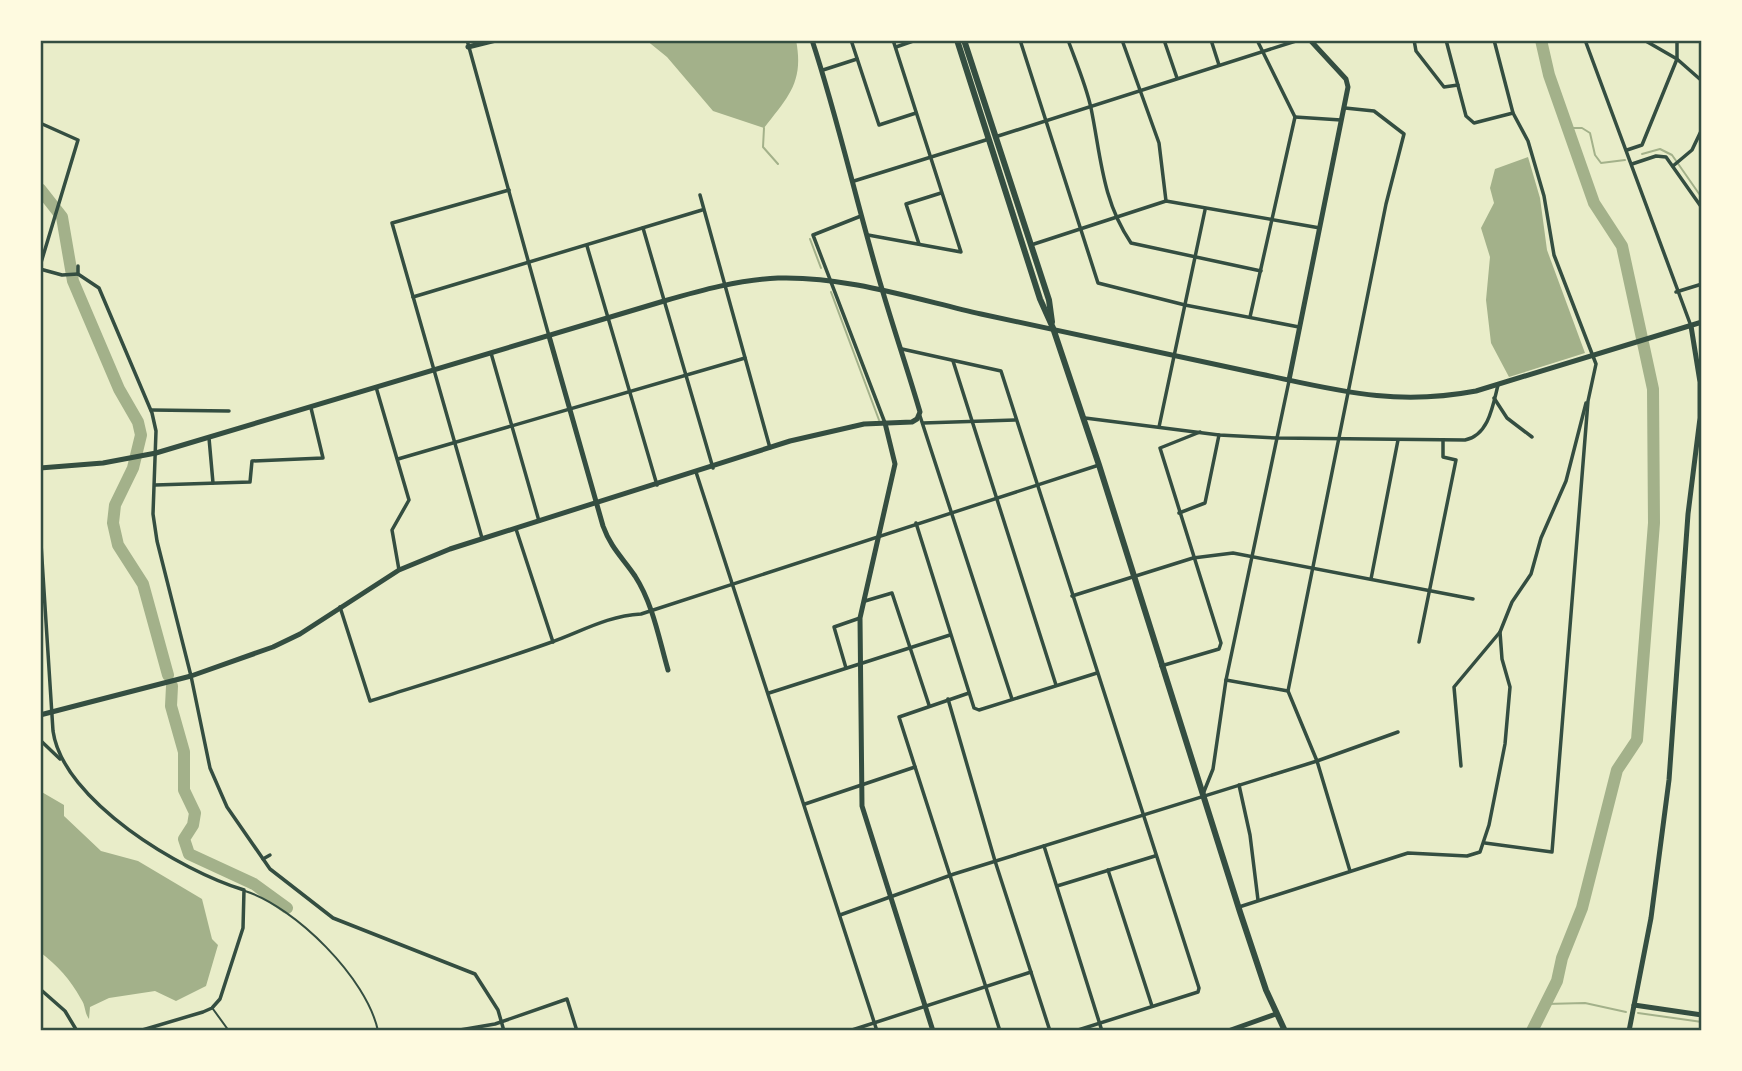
<svg xmlns="http://www.w3.org/2000/svg" width="1742" height="1071" font-family="'Playfair Display',serif">
  <style>
    .water { fill: #a3b18a }
    .lines { fill: none; stroke-linecap: round; stroke-linejoin: round }
    .stream { stroke: #a3b18a; stroke-width: 2 }
    .river { stroke: #a3b18a; stroke-width: 12 }
    .service { stroke: #344e41; stroke-width: 2 }
    .minor { stroke: #344e41; stroke-width: 3.5 }
    .tertiary { stroke: #344e41; stroke-width: 5 }
    .trunk { stroke: #344e41; stroke-width: 6 }
    .neatline { fill: none; stroke: #344e41; stroke-width: 2.5 }
  </style>
  <rect width="100%" height="100%" fill="#e9edc9"/>
  <!-- water -->
  <g class="water">
    <path d="M646,40H796C804,82 789,96 764,128L713,111L667,57Z"/>
    <polygon points="1528,157 1540,198 1547,250 1585,353 1509,377 1491,343 1486,300 1490,257 1481,228 1494,203 1490,188 1495,169"/>
    <path d="M40,791L64,805V816L101,851L138,861L202,899L212,939L218,945L206,986L176,1001L155,991L109,998L90,1007L89,1019C84,1012 86,1006 81,999C70,979 58,966 40,952Z"/>
  </g>
  <g class="lines">
    <!-- stream -->
    <g class="stream">
      <polyline points="764,128 763,147 778,164"/>
      <polyline points="1568,128 1582,128 1590,133 1595,155 1601,163 1625,160"/>
      <polyline points="1642,154 1660,149 1672,155 1702,198"/>
      <polyline points="810,239 821,268"/>
      <polyline points="831,292 879,420"/>
      <polyline points="1546,1004 1585,1003 1626,1012"/>
      <polyline points="1638,1013 1702,1022"/>
    </g>
    <!-- river -->
    <g class="river">
      <polyline points="40,189 62,217 73,281 119,389 138,422 141,435 133,468 115,505 113,523 118,545 143,584 168,675"/>
      <polyline points="172,686 171,706 184,752 184,790 195,813 193,825 184,839 189,854 254,884 287,908"/>
      <polyline points="1532,1031 1557,981 1562,958 1582,908 1617,770 1637,740 1654,523 1653,389 1622,246 1594,203 1549,75 1541,40"/>
    </g>
    <!-- service -->
    <g class="service">
      <path d="M245,891C295,907 367,978 378,1031"/>
      <polyline points="213,1009 229,1031"/>
    </g>
    <!-- minor -->
    <g class="minor">
      <polyline points="467,40 549,336"/>
      <polyline points="851,40 879,125 916,113"/>
      <polyline points="1020,40 1098,283 1185,305 1299,327"/>
      <path d="M1068,40C1076,62 1086,85 1091,108C1101,157 1102,200 1131,243L1261,271"/>
      <polyline points="1122,40 1159,143 1166,201"/>
      <polyline points="1164,40 1177,78"/>
      <polyline points="1211,40 1219,65"/>
      <polyline points="1414,40 1416,51 1444,87 1458,85"/>
      <polyline points="1446,40 1466,116 1474,123 1513,113"/>
      <polyline points="1585,40 1691,326"/>
      <polyline points="1644,40 1677,59 1702,81"/>
      <polyline points="896,47 916,40"/>
      <polyline points="823,70 857,59"/>
      <polyline points="1345,108 1374,111 1404,134 1386,204 1288,691 1317,761 1350,871"/>
      <polyline points="1295,117 1341,120"/>
      <polyline points="40,123 78,140 40,266"/>
      <polyline points="995,137 1299,40"/>
      <polyline points="1627,150 1642,145 1677,59 1677,40"/>
      <polyline points="1632,164 1656,156 1666,157 1702,208"/>
      <polyline points="1673,166 1692,150 1702,129"/>
      <polyline points="854,181 989,139"/>
      <polyline points="700,195 770,448"/>
      <polyline points="861,216 813,235 885,423"/>
      <polyline points="643,228 713,468"/>
      <polyline points="868,235 961,252 893,40"/>
      <polyline points="919,244 906,204 941,193"/>
      <polyline points="1031,245 1166,201 1320,228"/>
      <polyline points="587,246 657,485"/>
      <polyline points="78,266 78,274 99,288 152,413 156,431 153,514 157,541 191,676 210,768 227,807 270,869 333,918 475,974 498,1010 504,1031"/>
      <polyline points="40,269 62,275 78,274"/>
      <polyline points="1676,292 1702,284"/>
      <polyline points="413,297 702,210"/>
      <polyline points="1250,317 1295,117 1257,40"/>
      <polyline points="902,349 1001,371 1199,988 1198,992 1075,1031"/>
      <polyline points="491,353 539,521"/>
      <polyline points="953,361 1056,685"/>
      <polyline points="376,387 409,500 392,530 399,570"/>
      <polyline points="1494,398 1507,418 1532,437"/>
      <polyline points="151,410 229,411"/>
      <polyline points="920,416 1012,699"/>
      <path d="M1085,418L1219,435L1277,438L1465,440C1489,435 1493,405 1498,385"/>
      <polyline points="923,423 1015,420"/>
      <polyline points="1159,427 1205,210"/>
      <polyline points="209,438 213,483"/>
      <polyline points="398,459 745,358"/>
      <polyline points="696,472 877,1031"/>
      <polyline points="155,485 250,482 252,461 323,458 311,408"/>
      <polyline points="1179,513 1205,503 1219,435"/>
      <polyline points="916,523 974,708 979,710 1097,673"/>
      <path d="M40,528L53,731C63,801 181,871 244,890L243,928L220,999L212,1008L203,1012L139,1031"/>
      <polyline points="516,529 553,642"/>
      <polyline points="482,538 392,223 509,190"/>
      <polyline points="1371,579 1398,440"/>
      <polyline points="1072,596 1193,558 1233,553 1473,599"/>
      <polyline points="865,601 892,593 929,705"/>
      <path d="M340,607L370,701C430,682 490,664 549,643C581,632 606,616 641,614L1099,465"/>
      <polyline points="1419,642 1456,460 1443,457 1443,440"/>
      <polyline points="1161,666 1219,649 1221,643 1160,448 1200,432"/>
      <polyline points="846,668 834,627 860,618"/>
      <polyline points="1226,680 1288,691"/>
      <polyline points="769,693 950,635"/>
      <polyline points="969,693 899,717 1000,1031"/>
      <polyline points="948,699 995,861 1050,1031"/>
      <polyline points="40,740 60,759"/>
      <polyline points="1461,766 1454,687 1500,632"/>
      <polyline points="1239,785 1250,835 1258,900"/>
      <polyline points="1203,794 1213,769 1226,680 1289,381"/>
      <polyline points="805,804 915,767"/>
      <polyline points="1485,843 1552,852 1588,401 1596,364 1554,255 1544,196 1528,141 1513,113 1494,40"/>
      <polyline points="1044,846 1102,1031"/>
      <polyline points="263,859 270,855"/>
      <polyline points="1108,870 1152,1006"/>
      <polyline points="1057,886 1155,856"/>
      <polyline points="1239,907 1408,853 1467,856 1480,852 1489,825 1505,744 1510,687 1502,659 1500,632 1512,602 1531,574 1541,538 1566,481 1586,403"/>
      <polyline points="840,915 954,874 1317,761 1398,732"/>
      <polyline points="40,989 65,1011 77,1031"/>
      <polyline points="454,1031 495,1024 567,999 577,1031"/>
      <polyline points="849,1031 1031,972"/>
    </g>
    <!-- tertiary -->
    <g class="tertiary">
      <polyline points="468,47 496,40"/>
      <path d="M549,336L603,526C611,548 622,557 635,576C653,604 659,639 668,670"/>
      <polyline points="1289,380 1348,87 1346,79 1310,40"/>
      <polyline points="885,423 895,464 860,618 862,806 933,1031"/>
      <path d="M40,468L103,463L156,453L664,301C702,290 738,280 778,278C847,276 915,299 981,314C1071,334 1161,353 1251,372C1333,389 1391,407 1476,391L1702,322"/>
      <path d="M40,715L191,676L273,647L300,634L399,570L450,549L790,441L864,424L912,422L917,419L920,412C908,371 894,330 882,289C857,206 839,122 812,40"/>
      <polyline points="1634,1005 1702,1015"/>
      <polyline points="1228,1031 1276,1014"/>
      <polyline points="1629,1031 1651,918 1669,780 1688,514 1700,418 1700,382 1691,326"/>
    </g>
    <!-- trunk -->
    <g class="trunk">
      <polyline points="957,40 1040,299 1053,328 1099,465 1240,912 1266,990 1285,1031"/>
      <polyline points="964,40 1049,300 1052,322"/>
    </g>
  </g>
  <!-- border -->
  <rect width="1742" height="1071" fill="none" stroke="#fefae0" stroke-width="84"/>
  <rect x="42" y="42" width="1658" height="987" class="neatline"/>
</svg>
